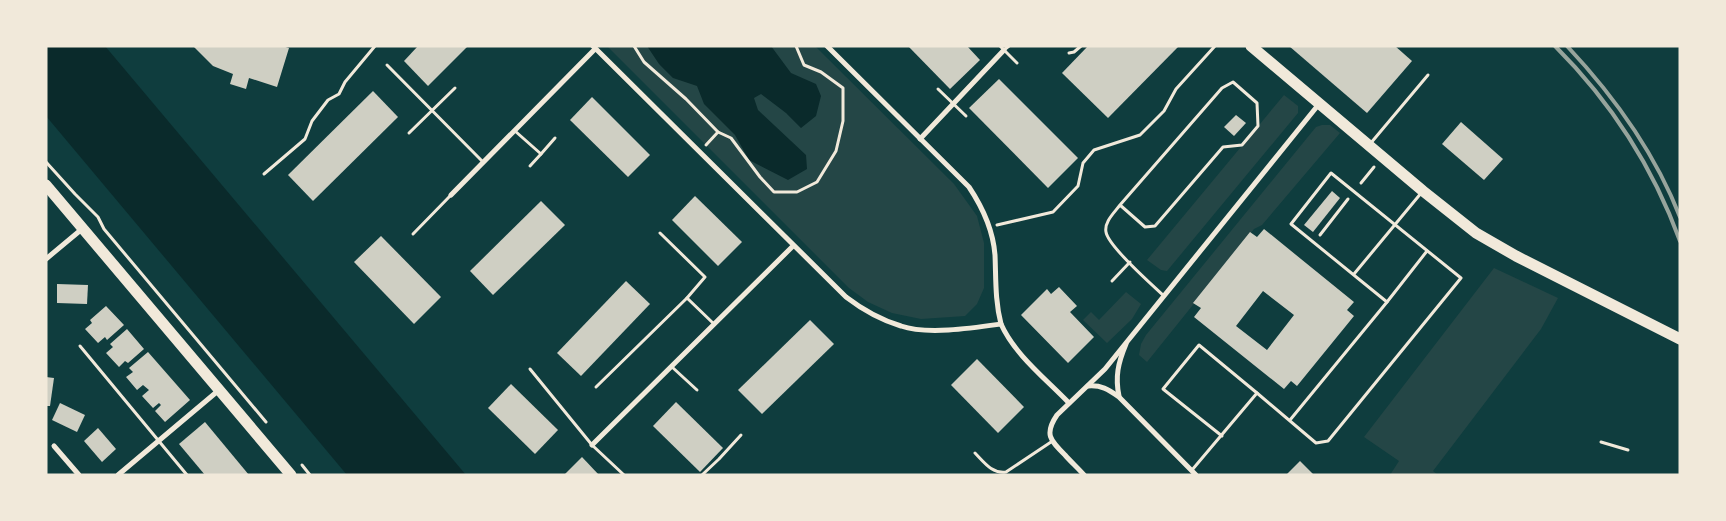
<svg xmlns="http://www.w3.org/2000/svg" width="1726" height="521" font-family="Signika,sans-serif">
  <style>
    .green { fill: #244646 }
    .water { fill: #0a2a2b }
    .building { fill: #cfcfc3; fill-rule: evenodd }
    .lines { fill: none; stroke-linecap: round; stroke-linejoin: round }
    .path { stroke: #f1e9da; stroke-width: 3 }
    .service { stroke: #f1e9da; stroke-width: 3 }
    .minor { stroke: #f1e9da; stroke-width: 5 }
    .trunk { stroke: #f1e9da; stroke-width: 11 }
    .rail { stroke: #97a49c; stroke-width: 4 }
  </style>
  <rect width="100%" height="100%" fill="#0f3d3e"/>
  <!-- green -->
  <g class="green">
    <polygon points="607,46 815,46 954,184 977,216 984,243 984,288 977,304 965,316 921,319 892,313 868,302 849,288"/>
    <polygon points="1284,95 1298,106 1298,113 1167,271 1161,270 1147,260"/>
    <polygon points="1322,125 1330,125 1340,133 1262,225 1254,229 1147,362 1139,355 1141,344 1146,335 1316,127"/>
    <polygon points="1494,268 1558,298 1541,329 1433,471 1438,475 1390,475 1399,461 1364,437"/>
    <polygon points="1126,292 1141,304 1132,319 1107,343 1083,320 1091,312 1099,320"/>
  </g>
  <!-- water -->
  <g class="water">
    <polygon points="46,46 105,46 466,475 347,475 46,116"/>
    <polygon points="647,46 771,46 791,73 816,84 821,96 816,116 801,128 786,113 761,94 754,98 758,110 806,155 807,169 788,180 749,160 735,135 704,104 697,86 673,78 659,64"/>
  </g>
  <!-- building -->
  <g class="building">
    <polygon points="193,46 282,46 289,48 277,87 249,78 246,89 230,84 233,74 213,66"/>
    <polygon points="418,46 468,46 428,86 404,61"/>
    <polygon points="908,46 967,46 980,60 950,89"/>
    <polygon points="1088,46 1179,46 1108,118 1062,73"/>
    <polygon points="1289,46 1395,46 1412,61 1367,113"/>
    <polygon points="999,79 1078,158 1048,188 969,108"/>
    <polygon points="373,91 398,117 313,201 288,175"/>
    <polygon points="592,97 650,155 628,177 570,120"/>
    <polygon points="1236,115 1246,123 1234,136 1224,127"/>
    <polygon points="1461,122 1503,159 1484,180 1442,144"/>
    <polygon points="1332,191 1340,198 1313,232 1304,225"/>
    <polygon points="695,196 742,242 718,266 672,220"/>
    <polygon points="541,201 565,225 493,295 470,271"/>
    <path d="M1264,229L1354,302L1347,310L1354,316L1297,386L1291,381L1284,389L1194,317L1201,308L1193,303L1250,232L1257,237ZM1263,291L1294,315L1267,350L1236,326Z"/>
    <polygon points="381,236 441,297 414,324 354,262"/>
    <polygon points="626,281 650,304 581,376 557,353"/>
    <polygon points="57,284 88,285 87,304 57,303"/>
    <polygon points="1059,287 1077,306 1070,312 1094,337 1068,363 1021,315 1047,289 1051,294"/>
    <polygon points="106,306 124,325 107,340 105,337 98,343 85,329 92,323 90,320"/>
    <polygon points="810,320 834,344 762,414 738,390"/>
    <polygon points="127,329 144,349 128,363 125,361 119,367 106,353 113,347 110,344"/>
    <polygon points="148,352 190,400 165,422 155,411 161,405 159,403 153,408 142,396 149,390 143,385 137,390 126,377 133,372 129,368"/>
    <polygon points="977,359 1024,407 998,433 951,385"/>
    <polygon points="46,377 54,378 50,406 46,406"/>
    <polygon points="511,384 558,430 535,454 488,408"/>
    <polygon points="676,402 723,448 700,472 653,426"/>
    <polygon points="60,403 85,415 77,432 52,420"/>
    <polygon points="205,422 249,475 205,475 179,444"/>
    <polygon points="98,428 116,449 102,462 84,441"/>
    <polygon points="582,457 599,475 564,475"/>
    <polygon points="1300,461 1314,475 1286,475"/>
  </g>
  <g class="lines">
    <!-- path -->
    <g class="path">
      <polyline points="634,46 644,62 686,99 718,132 731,138 760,177 774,192 797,192 817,182 836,151 843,121 843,88 821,72 804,65 796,46"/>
      <polyline points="1069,53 1074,52 1081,46"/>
      <polyline points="706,145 718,132"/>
      <polyline points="46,162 75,194 98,217 104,229 266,422"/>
      <polyline points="264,174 305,139 312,121 328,100 339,94 345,82 375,46"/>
      <polyline points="1361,183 1374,167"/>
      <polyline points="997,225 1053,212 1078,186 1083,163 1094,150 1140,135 1164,111 1176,89 1215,46"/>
      <polyline points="1320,235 1348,199"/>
      <polyline points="1601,442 1628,450"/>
      <polyline points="302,465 310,475"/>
    </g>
    <!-- service -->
    <g class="service">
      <polyline points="1000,46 1017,63"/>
      <polyline points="1004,50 1009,46"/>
      <polyline points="387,65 483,162"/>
      <polyline points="938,89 966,116"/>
      <polyline points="515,131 541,154 555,138"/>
      <polyline points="409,133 455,88"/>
      <polyline points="1370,144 1428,75"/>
      <polyline points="530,166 541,154"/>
      <path d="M1120,205L1145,227L1155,226L1223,147L1242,145L1258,126L1257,103L1233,82L1222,88L1120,205C1114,213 1104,222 1106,232C1108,246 1151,284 1163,295"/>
      <polyline points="660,233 705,277 687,298"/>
      <polyline points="413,234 451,195"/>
      <polyline points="1354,274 1422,192"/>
      <polyline points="1112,281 1130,262"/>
      <polyline points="1387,302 1427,251"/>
      <polyline points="80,346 187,475"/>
      <polyline points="672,367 697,390"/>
      <polyline points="530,369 592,445 624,475"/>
      <polyline points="596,387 687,298 714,324"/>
      <polyline points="1222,436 1163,389 1199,345 1257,393"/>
      <path d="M975,453C984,462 992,474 1006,472L1051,442"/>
      <polyline points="1192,470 1257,393 1316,443 1328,441 1461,278 1331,173 1291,224 1387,302 1290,420"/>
      <polyline points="702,475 719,459 741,435"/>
    </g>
    <!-- minor -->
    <g class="minor">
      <path d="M593,46L846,297C863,310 881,320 901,326C927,335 973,328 1001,324C1015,355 1045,378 1069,403"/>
      <path d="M827,46L969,187C983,208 993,229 995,255C996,279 995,301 1001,324"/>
      <polyline points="920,139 1004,50"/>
      <polyline points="451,195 595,49"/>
      <polyline points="46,259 82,229"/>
      <path d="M1088,386C1101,385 1108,389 1119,397L1196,475"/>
      <path d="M1119,396C1115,377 1118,363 1126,344"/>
      <polyline points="592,445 793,246"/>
      <polyline points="54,446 79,475"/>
      <polyline points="118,475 219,390"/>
      <path d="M1084,475C1078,468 1071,462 1065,455C1050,440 1044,434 1057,415L1105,369L1319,104"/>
    </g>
    <!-- trunk -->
    <g class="trunk">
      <polyline points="1251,46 1423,191 1476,233 1516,256 1680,339"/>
      <polyline points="46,185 291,475"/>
    </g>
    <!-- rail -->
    <g class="rail">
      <path d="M1555,46C1610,101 1653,167 1680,241"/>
      <path d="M1567,46C1614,96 1655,153 1680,217"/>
    </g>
  </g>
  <!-- border -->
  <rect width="1726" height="521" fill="none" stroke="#f1e9da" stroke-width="95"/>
</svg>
